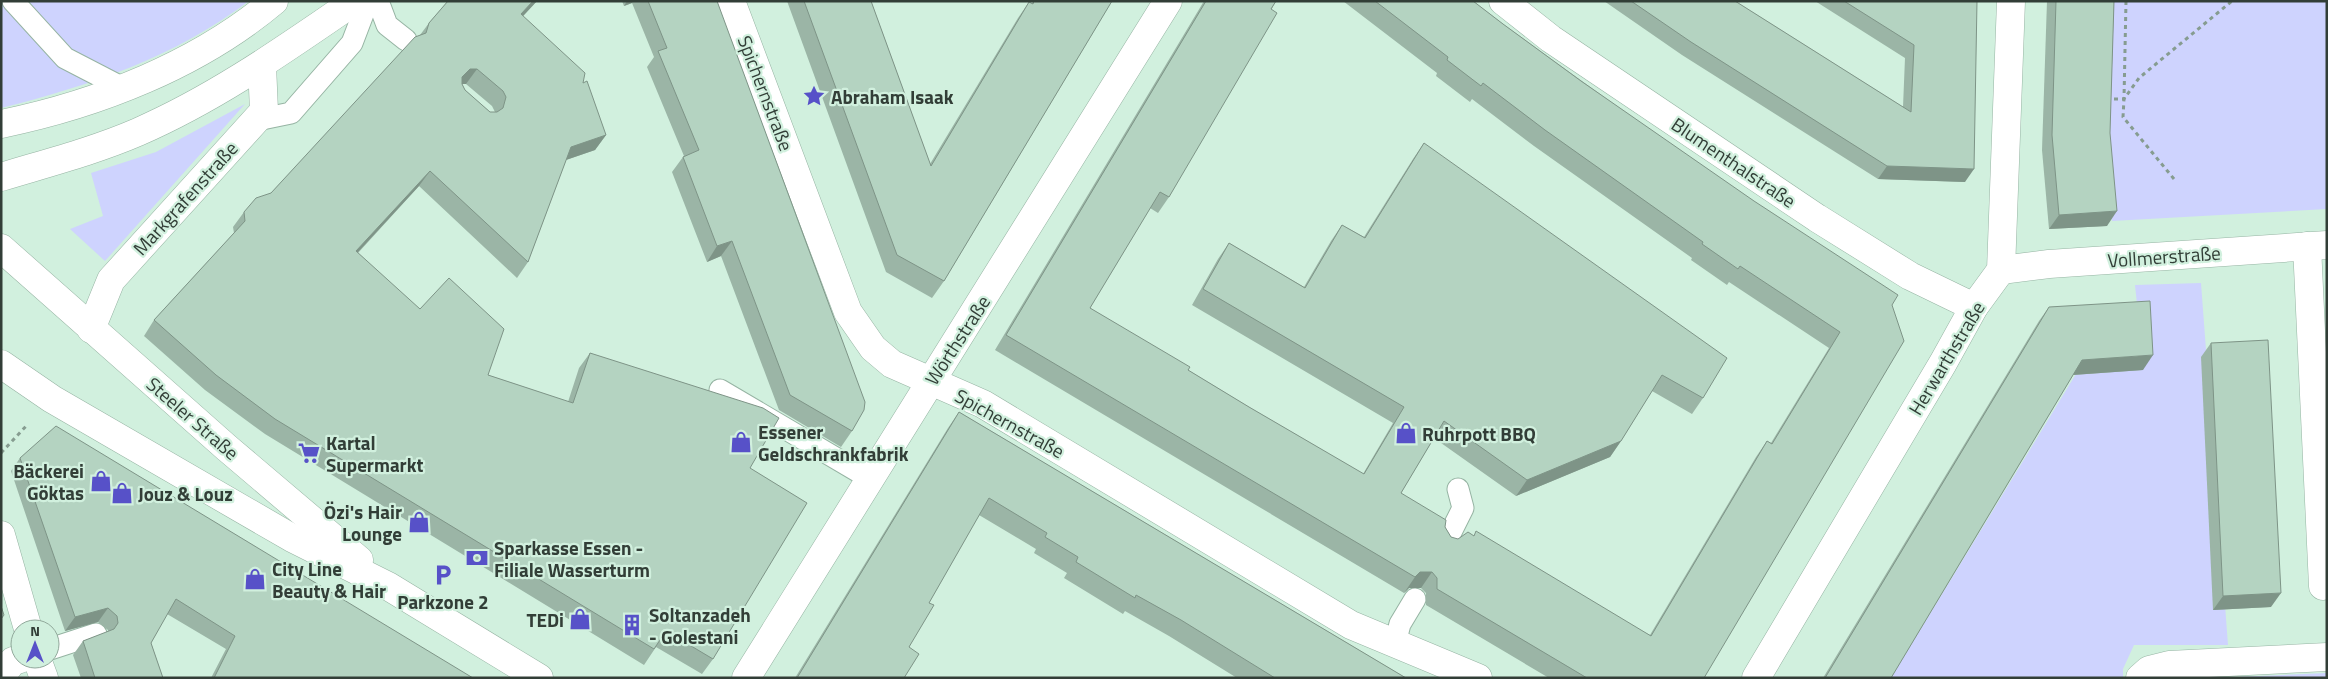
<svg xmlns="http://www.w3.org/2000/svg" width="2328" height="679" font-family="'Titillium Web',sans-serif">
  <style>
    .green { fill: #ced3fe }
    .lines { fill: none; stroke-linecap: round; stroke-linejoin: round }
    .lane-casing { stroke: #96b4a3; stroke-width: 23 }
    .street-casing { stroke: #96b4a3; stroke-width: 29 }
    .secondary-casing { stroke: #96b4a3; stroke-width: 29 }
    .path { stroke: #869c90; stroke-width: 3; stroke-dasharray: 4 4; stroke-linecap: butt }
    .lane { stroke: #fff; stroke-width: 21 }
    .street { stroke: #fff; stroke-width: 28 }
    .secondary { stroke: #fff; stroke-width: 28 }
    .wall { fill: #9bb5a6; fill-rule: evenodd }
    .shaded-wall { fill: #7e9487 }
    .building { fill: #b4d3c1; stroke: #7e9487; fill-rule: evenodd }
    .labels { text-anchor: middle; dominant-baseline: central; stroke-width: 4.5; stroke-linejoin: round; paint-order: stroke }
    .street-label { font-size: 19px; fill: #323e37; stroke: #d1f0de }
    .poi-label { font-size: 19px; font-weight: bold; fill: #323e37; stroke: #d1f0de; text-anchor: start }
  </style>
  <rect width="100%" height="100%" fill="#d1f0de"/>
  <!-- green -->
  <g class="green">
    <path d="M1,1H249C173,58 92,85 1,108Z"/>
    <polygon points="2113,1 2327,1 2327,209 2112,221 2109,144"/>
    <polygon points="245,104 105,261 70,229 103,216 91,173 156,152"/>
    <polygon points="2201,283 2228,645 2134,645 2123,669 2123,678 1891,678 2082,364 2143,362 2135,285"/>
    <polygon points="2327,673 2327,678 2238,678 2238,677"/>
  </g>
  <g class="lines">
    <!-- lane casing -->
    <g class="lane-casing">
      <g id="lane">
        <polyline points="13,1 65,58 123,88"/>
        <polyline points="378,1 387,25 406,40"/>
        <polyline points="257,120 291,113 352,43 368,1"/>
        <polyline points="720,390 871,479"/>
        <polyline points="1446,542 1463,508 1458,489"/>
        <polyline points="1395,643 1400,624 1415,599"/>
        <polyline points="50,649 96,634"/>
      </g>
    </g>
    <!-- street casing -->
    <g class="street-casing">
      <g id="street">
        <polyline points="731,1 848,312 873,348 892,364 983,404 1351,625 1478,678"/>
        <polyline points="1503,1 1551,39 1817,218 1910,276 1974,307"/>
        <path d="M1,124C98,104 198,65 274,1"/>
        <polyline points="2307,246 2323,586"/>
        <polyline points="2001,270 2049,264 2327,245"/>
        <polyline points="91,329 111,280 264,111 262,65"/>
        <polyline points="1,535 28,629"/>
        <polyline points="37,659 44,678"/>
        <polyline points="1,676 13,661 20,659"/>
        <polyline points="746,678 1168,1"/>
        <polyline points="1756,678 1943,363 1974,307 2001,270 2011,1"/>
        <polyline points="2140,678 2149,670 2169,665 2327,657"/>
      </g>
    </g>
    <!-- secondary casing -->
    <g class="secondary-casing">
      <g id="secondary">
        <path d="M1,177C47,163 94,151 138,132C216,98 285,49 355,1"/>
        <polyline points="1,248 227,448 359,560"/>
        <polyline points="1,364 52,399 292,538 388,586 539,678"/>
      </g>
    </g>
    <!-- path -->
    <g class="path">
      <polyline points="2114,99 2124,99 2126,1"/>
      <polyline points="2174,179 2123,117 2124,99 2139,78 2232,1"/>
      <polyline points="1,453 28,424"/>
    </g>
    <!-- lane -->
    <use href="#lane" class="lane"/>
    <!-- street -->
    <use href="#street" class="street"/>
    <!-- secondary -->
    <use href="#secondary" class="secondary"/>
  </g>
  <!-- wall -->
  <g class="wall">
    <path d="M448,1H537L523,16L583,83L606,135L595,150L566,160L528,262L517,278L419,186L358,253L488,375L568,402L579,368L590,353L750,468L713,659L702,674L656,647L644,665L265,434L205,390L144,336L154,320L234,233L233,227L244,212L271,193L420,35L429,23ZM462,84H466L492,106L495,112H490L465,90Z"/>
    <polygon points="622,1 717,1 852,431 841,447 779,410 721,256 707,262 672,172 683,157 684,156 647,67 654,57 632,3 624,6"/>
    <polygon points="787,1 871,1 930,164 1018,18 1029,2 1032,3 1033,1 1112,1 944,281 932,298 886,272"/>
    <polygon points="1204,1 1276,1 1169,197 1158,213 1150,208 1090,308 1188,370 1249,407 1363,474 1393,423 1192,305 1218,259 1229,243 1304,287 1331,241 1342,225 1364,237 1413,159 1424,143 1703,398 1692,414 1652,391 1621,441 1610,457 1516,496 1434,438 1401,493 1445,527 1451,537 1650,635 1756,457 1767,441 1771,443 1829,348 1729,282 1727,285 1691,260 1692,258 1534,146 1472,99 1470,102 1436,76 1437,73 1343,1 1473,1 1503,24 1892,305 1704,678 1549,678 1426,605 1426,593 1421,588 1409,588 1404,593 995,350"/>
    <polygon points="1604,1 1735,1 1903,107 1905,58 1815,1 1977,1 1965,182 1878,179 1682,55"/>
    <polygon points="2047,1 2114,1 2107,226 2049,229 2042,150"/>
    <polygon points="2049,307 2143,370 2073,375 1891,678 1823,678 2039,321"/>
    <polygon points="2211,343 2271,607 2213,610 2201,357"/>
    <polygon points="959,412 1406,678 1237,678 1169,636 1125,611 1123,614 1064,578 1067,573 1034,553 1036,549 979,515 929,603 909,647 904,678 795,678 948,428"/>
    <polygon points="20,458 473,678 211,678 226,649 167,614 151,643 163,678 81,678 73,655 83,641 108,632 108,630 98,622 65,631 11,471"/>
  </g>
  <!-- shaded-wall -->
  <g class="shaded-wall">
    <polygon points="533,1 537,1 511,29 521,14"/>
    <polygon points="627,1 633,1 632,3 624,6"/>
    <polygon points="470,69 477,69 466,84 459,84 462,77"/>
    <polygon points="606,135 595,150 560,162 571,147"/>
    <polygon points="1887,166 1974,169 1965,182 1878,179"/>
    <polygon points="430,171 419,186 345,266 356,251"/>
    <polygon points="2117,211 2107,226 2049,229 2059,215"/>
    <polygon points="732,241 721,256 707,262 717,246"/>
    <polygon points="2153,355 2143,370 2072,375 2082,360"/>
    <polygon points="1621,441 1610,457 1516,496 1527,480"/>
    <polygon points="1420,572 1432,572 1421,588 1409,588 1404,593 1415,577"/>
    <polygon points="2281,593 2271,607 2213,610 2223,596"/>
    <polygon points="108,608 98,622 65,631 75,617"/>
  </g>
  <!-- building -->
  <g class="building">
    <path d="M448,1H533L521,14L585,73L583,83L587,81L606,135L571,147L528,262L430,171L356,251L420,309L449,278L504,329L488,375L573,403L590,353L763,408L779,418L750,468L807,503L713,659L666,631L654,649L275,419L216,375L154,320L245,221L244,212L256,198L271,193L415,37L426,33L429,23ZM470,69H477L503,91L506,97L503,108L497,112H490L465,90L462,84V77Z"/>
    <polygon points="648,1 717,1 865,402 864,410 852,431 790,395 732,241 717,246 683,157 699,150 658,51 667,48"/>
    <polygon points="804,1 871,1 931,166 1029,2 1033,4 1034,1 1112,1 944,281 897,255"/>
    <polygon points="1206,1 1276,1 1271,9 1277,13 1169,197 1160,192 1090,308 1190,367 1188,370 1249,407 1364,474 1404,407 1203,289 1229,243 1305,288 1342,225 1365,238 1424,143 1727,358 1703,398 1662,375 1621,441 1527,480 1444,421 1401,493 1446,520 1445,527 1451,537 1458,539 1468,532 1474,536 1476,531 1651,636 1767,441 1772,444 1840,332 1740,266 1738,269 1702,244 1703,242 1545,130 1483,83 1481,86 1447,60 1448,57 1375,1 1473,1 1503,24 1581,81 1754,201 1898,295 1892,305 1904,341 1704,678 1587,678 1437,589 1437,578 1432,572 1420,572 1415,577 1006,335"/>
    <polygon points="1631,1 1735,1 1911,112 1914,45 1844,1 1977,1 1974,169 1887,166 1691,42"/>
    <polygon points="2056,1 2114,1 2110,133 2117,211 2059,215 2052,135"/>
    <polygon points="2150,301 2153,355 2082,360 1891,678 1825,678 2049,307"/>
    <polygon points="2268,340 2281,593 2223,596 2211,343"/>
    <polygon points="959,412 1406,678 1275,678 1181,620 1136,595 1135,598 1076,562 1078,557 1045,537 1047,533 989,498 929,603 934,605 909,647 919,654 904,678 797,678"/>
    <polygon points="56,426 473,678 214,678 235,636 176,599 151,643 163,678 95,678 83,641 114,629 118,623 117,616 108,608 75,617 20,458"/>
    <polygon points="1,606 4,615 1,619"/>
  </g>
  <!-- icons -->
  <defs>
    <g id="sight-bare" transform="scale(1.725)"><path d="M0-6L1.8-2.2L6-1.7L2.9 1.2L3.7 5.4L0 3.3L-3.7 5.4L-2.9 1.2L-6-1.7L-1.8-2.2Z" fill="#5751c8" stroke="#d1f0de" stroke-width="2.5" paint-order="stroke"/></g>
    <g id="shop-bare" transform="scale(1.725)"><path d="M-5-2.5h2.3a2.7 3.5 0 0 1 5.4 0H5L5.5 6h-11ZM-1.5-2.5h3a1.5 2.3 0 0 0-3 0Z" fill="#5751c8" stroke="#d1f0de" stroke-width="2.5" paint-order="stroke"/></g>
    <g id="supermarket-bare" transform="scale(1.725)"><path d="M-6-5.5h2.5l.6 2H6L4.5 2H-2.5L-4.4-4H-6ZM-1.5 3.2a1.3 1.3 0 1 0 .1 0ZM3 3.2a1.3 1.3 0 1 0 .1 0Z" fill="#5751c8" stroke="#d1f0de" stroke-width="2.5" paint-order="stroke"/></g>
    <g id="bank-bare" transform="scale(1.725)"><path d="M-6-4H6V4H-6ZM0-2.3a2.3 2.3 0 1 0 0 4.6a2.3 2.3 0 1 0 0-4.6Z" fill="#5751c8" stroke="#d1f0de" stroke-width="2.5" paint-order="stroke"/></g>
    <g id="parking-bare" transform="scale(1.725)"><path d="M-3.5-5.5H1a3.5 3.5 0 0 1 0 7H-1V5.5H-3.5ZM-1-3.4V-.6H.8a1.4 1.4 0 0 0 0-2.8Z" fill="#5751c8" stroke="#d1f0de" stroke-width="2.5" paint-order="stroke"/></g>
    <g id="building-bare" transform="scale(1.725)"><path d="M-4-6H4V6H1V3H-1V6H-4ZM-2.5-4.3h1.7v1.8h-1.7ZM.8-4.3h1.7v1.8H.8ZM-2.5-1h1.7V.8h-1.7ZM.8-1h1.7V.8H.8Z" fill="#5751c8" stroke="#d1f0de" stroke-width="2.5" paint-order="stroke"/></g>
  </defs>
  <g fill-rule="evenodd">
    <use href="#sight-bare" x="814" y="96"/>
    <use href="#shop-bare" x="1406" y="433"/>
    <use href="#shop-bare" x="741" y="442"/>
    <use href="#supermarket-bare" x="309" y="453"/>
    <use href="#shop-bare" x="101" y="481"/>
    <use href="#shop-bare" x="122" y="493"/>
    <use href="#shop-bare" x="419" y="522"/>
    <use href="#bank-bare" x="477" y="558"/>
    <use href="#parking-bare" x="443" y="575"/>
    <use href="#shop-bare" x="255" y="579"/>
    <use href="#shop-bare" x="580" y="619"/>
    <use href="#building-bare" x="632" y="625"/>
  </g>
  <g class="labels">
    <!-- street labels -->
    <g class="street-label">
      <text transform="translate(766 93) rotate(69)">Spichernstraße</text>
      <text transform="translate(1734 162) rotate(34)">Blumenthalstraße</text>
      <text transform="translate(185 198) rotate(-48)">Markgrafenstraße</text>
      <text transform="translate(2164 256) rotate(-4)">Vollmerstraße</text>
      <text transform="translate(957 340) rotate(-57)">Wörthstraße</text>
      <text transform="translate(1946 358) rotate(-59)">Herwarthstraße</text>
      <text transform="translate(193 418) rotate(41)">Steeler Straße</text>
      <text transform="translate(1010 423) rotate(29)">Spichernstraße</text>
    </g>
    <!-- poi labels -->
    <g class="poi-label">
      <text x="831" y="96">Abraham Isaak</text>
      <text x="758" y="431">Essener<tspan x="758" dy="22">Geldschrankfabrik</tspan></text>
      <text x="1422" y="433">Ruhrpott BBQ</text>
      <text x="326" y="442">Kartal<tspan x="326" dy="22">Supermarkt</tspan></text>
      <text x="84" y="470" text-anchor="end">Bäckerei<tspan x="84" dy="22">Göktas</tspan></text>
      <text x="138" y="493">Jouz &amp; Louz</text>
      <text x="402" y="511" text-anchor="end">Özi's Hair<tspan x="402" dy="22">Lounge</tspan></text>
      <text x="494" y="547">Sparkasse Essen -<tspan x="494" dy="22">Filiale Wasserturm</tspan></text>
      <text x="272" y="568">City Line<tspan x="272" dy="22">Beauty &amp; Hair</tspan></text>
      <text x="443" y="601" text-anchor="middle">Parkzone 2</text>
      <text x="649" y="614">Soltanzadeh<tspan x="649" dy="22">- Golestani</tspan></text>
      <text x="564" y="619" text-anchor="end">TEDi</text>
    </g>
  </g>
  <!-- border -->
  <rect width="2328" height="679" fill="none" stroke="#323e37" stroke-width="5"/>
  <!-- north arrow -->
  <g transform="translate(35 644)"><circle r="24" fill="#d1f0de" stroke="#91a99b"/>
  <path d="M0-4L9 19L0 12L-9 19Z" fill="#5751c8"/>
  <text y="-8" font-size="14" font-weight="bold" text-anchor="middle" fill="#323e37">N</text>
  </g>
</svg>
